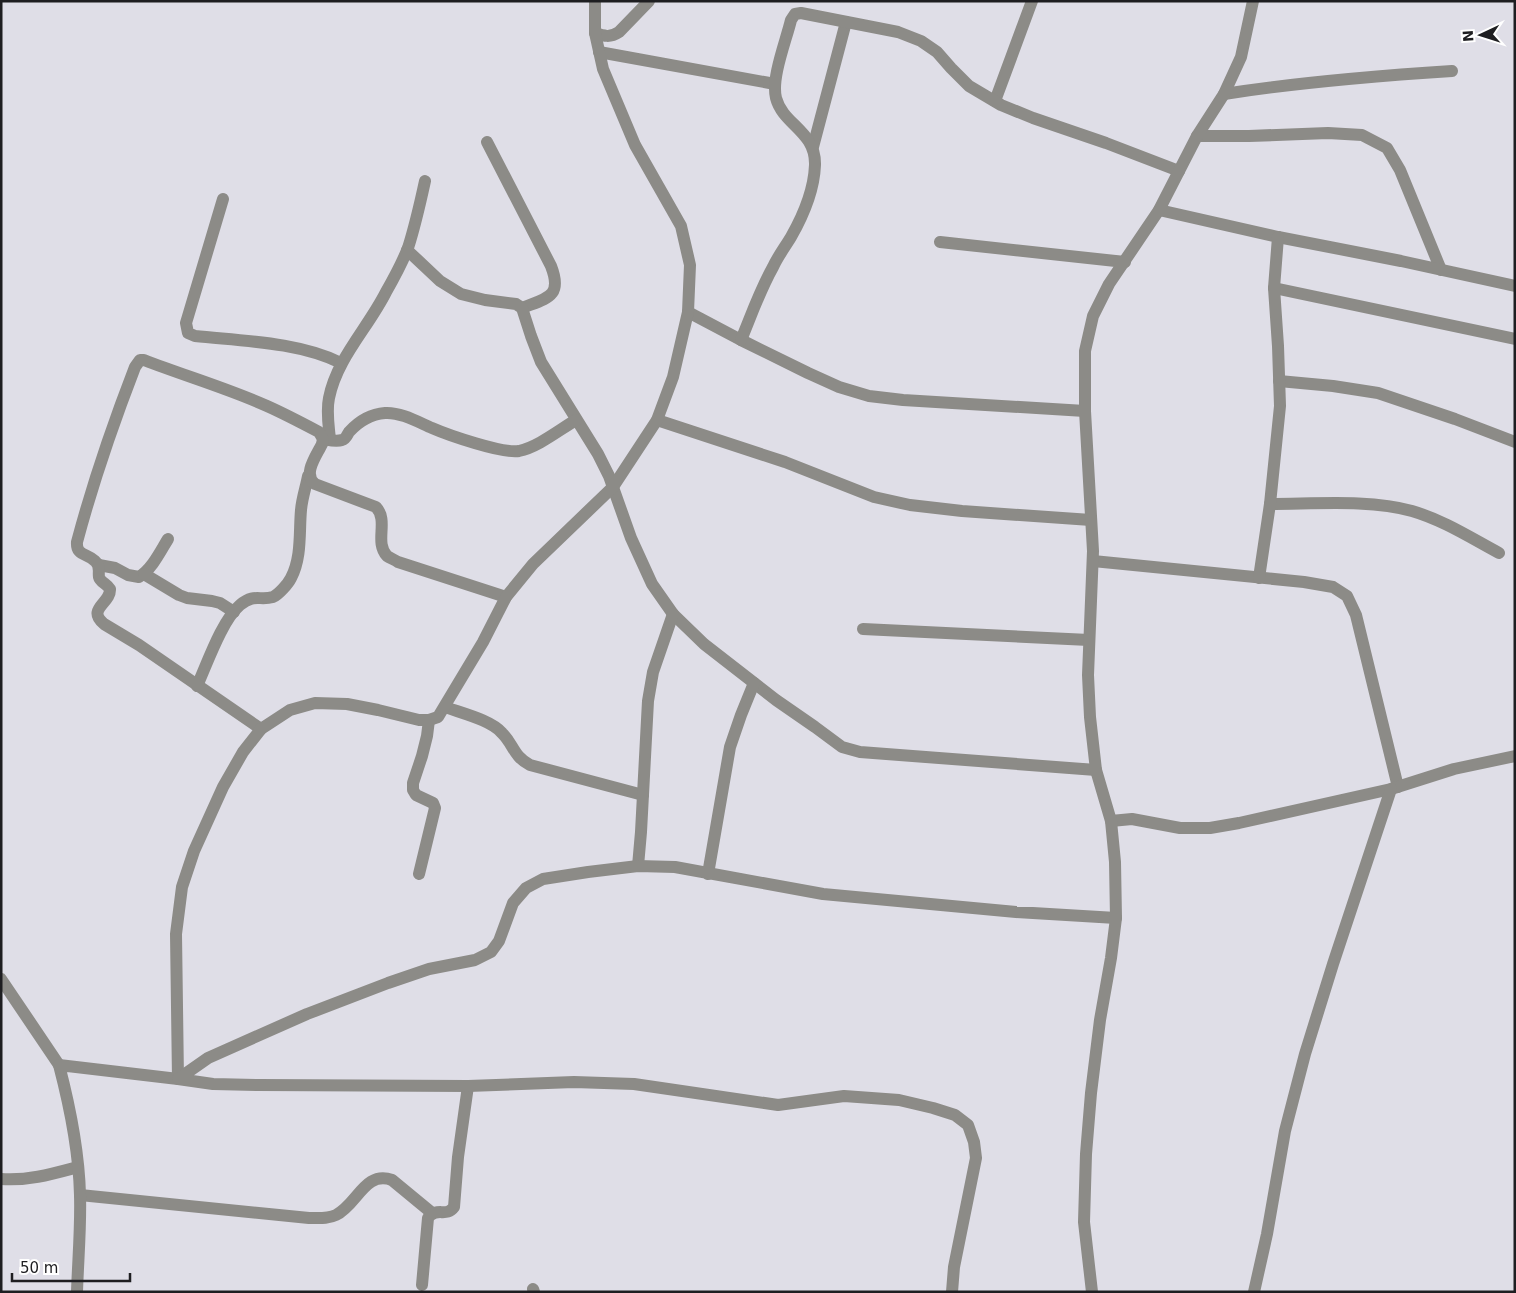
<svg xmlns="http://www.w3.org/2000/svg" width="1516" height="1293" font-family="'DejaVu Sans',sans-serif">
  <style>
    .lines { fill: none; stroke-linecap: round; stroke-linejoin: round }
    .minor { stroke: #8c8b87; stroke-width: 12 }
  </style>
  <rect width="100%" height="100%" fill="#dfdee7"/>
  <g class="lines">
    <!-- minor -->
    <g class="minor">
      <path d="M595,33C604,36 610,38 619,32L649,1"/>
      <polyline points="599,52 775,84"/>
      <path d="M1224,94C1300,82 1375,76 1452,71"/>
      <polyline points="995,101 1032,1"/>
      <polyline points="1197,136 1249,136 1328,133 1362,135 1387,148 1400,170 1441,270"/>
      <path d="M487,142L551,266C563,297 547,298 522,308"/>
      <polyline points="813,147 846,22"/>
      <path d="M223,199L186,323L188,333L195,336C242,341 299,342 341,363"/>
      <polyline points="1159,210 1278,237 1401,261 1515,286"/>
      <polyline points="940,242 1125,262"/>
      <polyline points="407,250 440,281 461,294 485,300 516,304 522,308 531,336 541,362 598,454 609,476 631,538 652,584 673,614 704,644 776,700 815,727 842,747 860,752 1096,770"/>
      <polyline points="1274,288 1515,339"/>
      <polyline points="688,312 741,340 808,373 839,387 869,396 903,400 1085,411"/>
      <path d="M741,340C751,316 760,290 773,267C778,256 785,247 791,237C803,216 814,190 815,165C816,131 783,125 776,98C771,78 786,41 791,20L795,14L801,13L898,32L921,41L937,52L951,68L969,86L1001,105L1033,118L1106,143L1179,171"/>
      <polyline points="1279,381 1333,386 1378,393 1455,419 1515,442"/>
      <polyline points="657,420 785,462 874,497 910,505 962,511 1091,520"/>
      <path d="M323,439C329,440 336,442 342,440C346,439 347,435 349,432C359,421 371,414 385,413C401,412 418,422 432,428C448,435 503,454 519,451C538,447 559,430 576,420"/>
      <path d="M330,440C329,427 326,412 329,398C337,358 368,328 386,292C394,278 402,263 408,248C415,226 420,204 425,181"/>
      <path d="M1270,504C1314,504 1371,499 1412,511C1443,520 1471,538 1499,553"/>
      <polyline points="1093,561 1304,582 1333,587 1347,596 1356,615 1398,787"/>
      <path d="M99,565L115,568L128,575L139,577C152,569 160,552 168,539"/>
      <polyline points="144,574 179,595 187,598 212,601 220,603 234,612"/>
      <polyline points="1259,578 1270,504 1280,406 1278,346 1274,288 1278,237"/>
      <polyline points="863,629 1089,640"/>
      <path d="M197,686C207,664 222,620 240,605C255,593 259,601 273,597C279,594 288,584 291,578C302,557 299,532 301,510C302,498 306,487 308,476"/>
      <path d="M445,707C461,713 491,720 502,733C514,745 513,756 530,765L643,795"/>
      <path d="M261,729L139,645L104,624C86,609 111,603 110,589C107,584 100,582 99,577C98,571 101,566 95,561C87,553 76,556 77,542C93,482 113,424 135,367L140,360H144C185,376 227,388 267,406C285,414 302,423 319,432L323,439L322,444C317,455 302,474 315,484L376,507C389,521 374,542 387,556C390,558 395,560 398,562L506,597"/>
      <polyline points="1111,821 1132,819 1180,828 1210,828 1239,823 1391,789 1454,769 1515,756"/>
      <polyline points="638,866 641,832 648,701 653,672 673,614"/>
      <polyline points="419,874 435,808 433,803 416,795 413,790 413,783 422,756 427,736 429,720"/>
      <polyline points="708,874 730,747 741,715 754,683"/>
      <polyline points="1,979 59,1065"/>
      <path d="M1,1179C28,1181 52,1174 78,1167"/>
      <path d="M80,1195L309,1218C319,1218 328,1219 336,1215C357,1205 365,1170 392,1180L432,1213"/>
      <path d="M422,1285L428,1218C437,1206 446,1218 454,1207L458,1157L468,1086"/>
      <polyline points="533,1289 534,1292"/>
      <path d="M77,1292C78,1260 81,1227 80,1195C79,1151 70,1107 59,1065L178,1079L176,934L182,887L194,851L223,787L243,752L261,729L290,710L315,703L347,704L378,710L419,720H429L438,717L483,642L506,597L533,564L613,487L657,420L673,377L688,312L690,265L681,226L635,145L603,69L595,33V1"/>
      <polyline points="952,1292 954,1267 976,1158 974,1142 968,1125 955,1115 933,1108 899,1100 844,1096 778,1105 634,1084 574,1082 468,1086 259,1085 213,1084 178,1079 208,1058 307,1014 388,983 429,969 475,960 491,952 499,941 513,903 526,888 543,879 588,872 638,866 675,867 823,894 1016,912 1116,918"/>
      <polyline points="1092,1292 1084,1222 1086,1154 1091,1093 1100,1020 1111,958 1116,918 1115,862 1111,821 1096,770 1090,717 1088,675 1093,551 1085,411 1085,351 1093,316 1109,284 1159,210 1197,136 1224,94 1241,57 1253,1"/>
      <polyline points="1254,1292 1267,1234 1285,1131 1305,1054 1333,964 1391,789"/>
    </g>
  </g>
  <!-- border -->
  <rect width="1516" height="1293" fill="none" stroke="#1e1e21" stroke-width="5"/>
  <!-- north arrow -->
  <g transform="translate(1481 35) rotate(266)" stroke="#ffffff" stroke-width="4" paint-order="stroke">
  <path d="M0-4L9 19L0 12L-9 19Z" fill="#1e1e21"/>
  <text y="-8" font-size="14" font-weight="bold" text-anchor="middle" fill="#1e1e21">N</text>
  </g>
  <!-- scale -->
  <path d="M12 1273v8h118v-8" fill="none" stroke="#1e1e21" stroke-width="2.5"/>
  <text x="20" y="1273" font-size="15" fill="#1e1e21" stroke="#ffffff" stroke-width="4" paint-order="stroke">50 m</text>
</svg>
